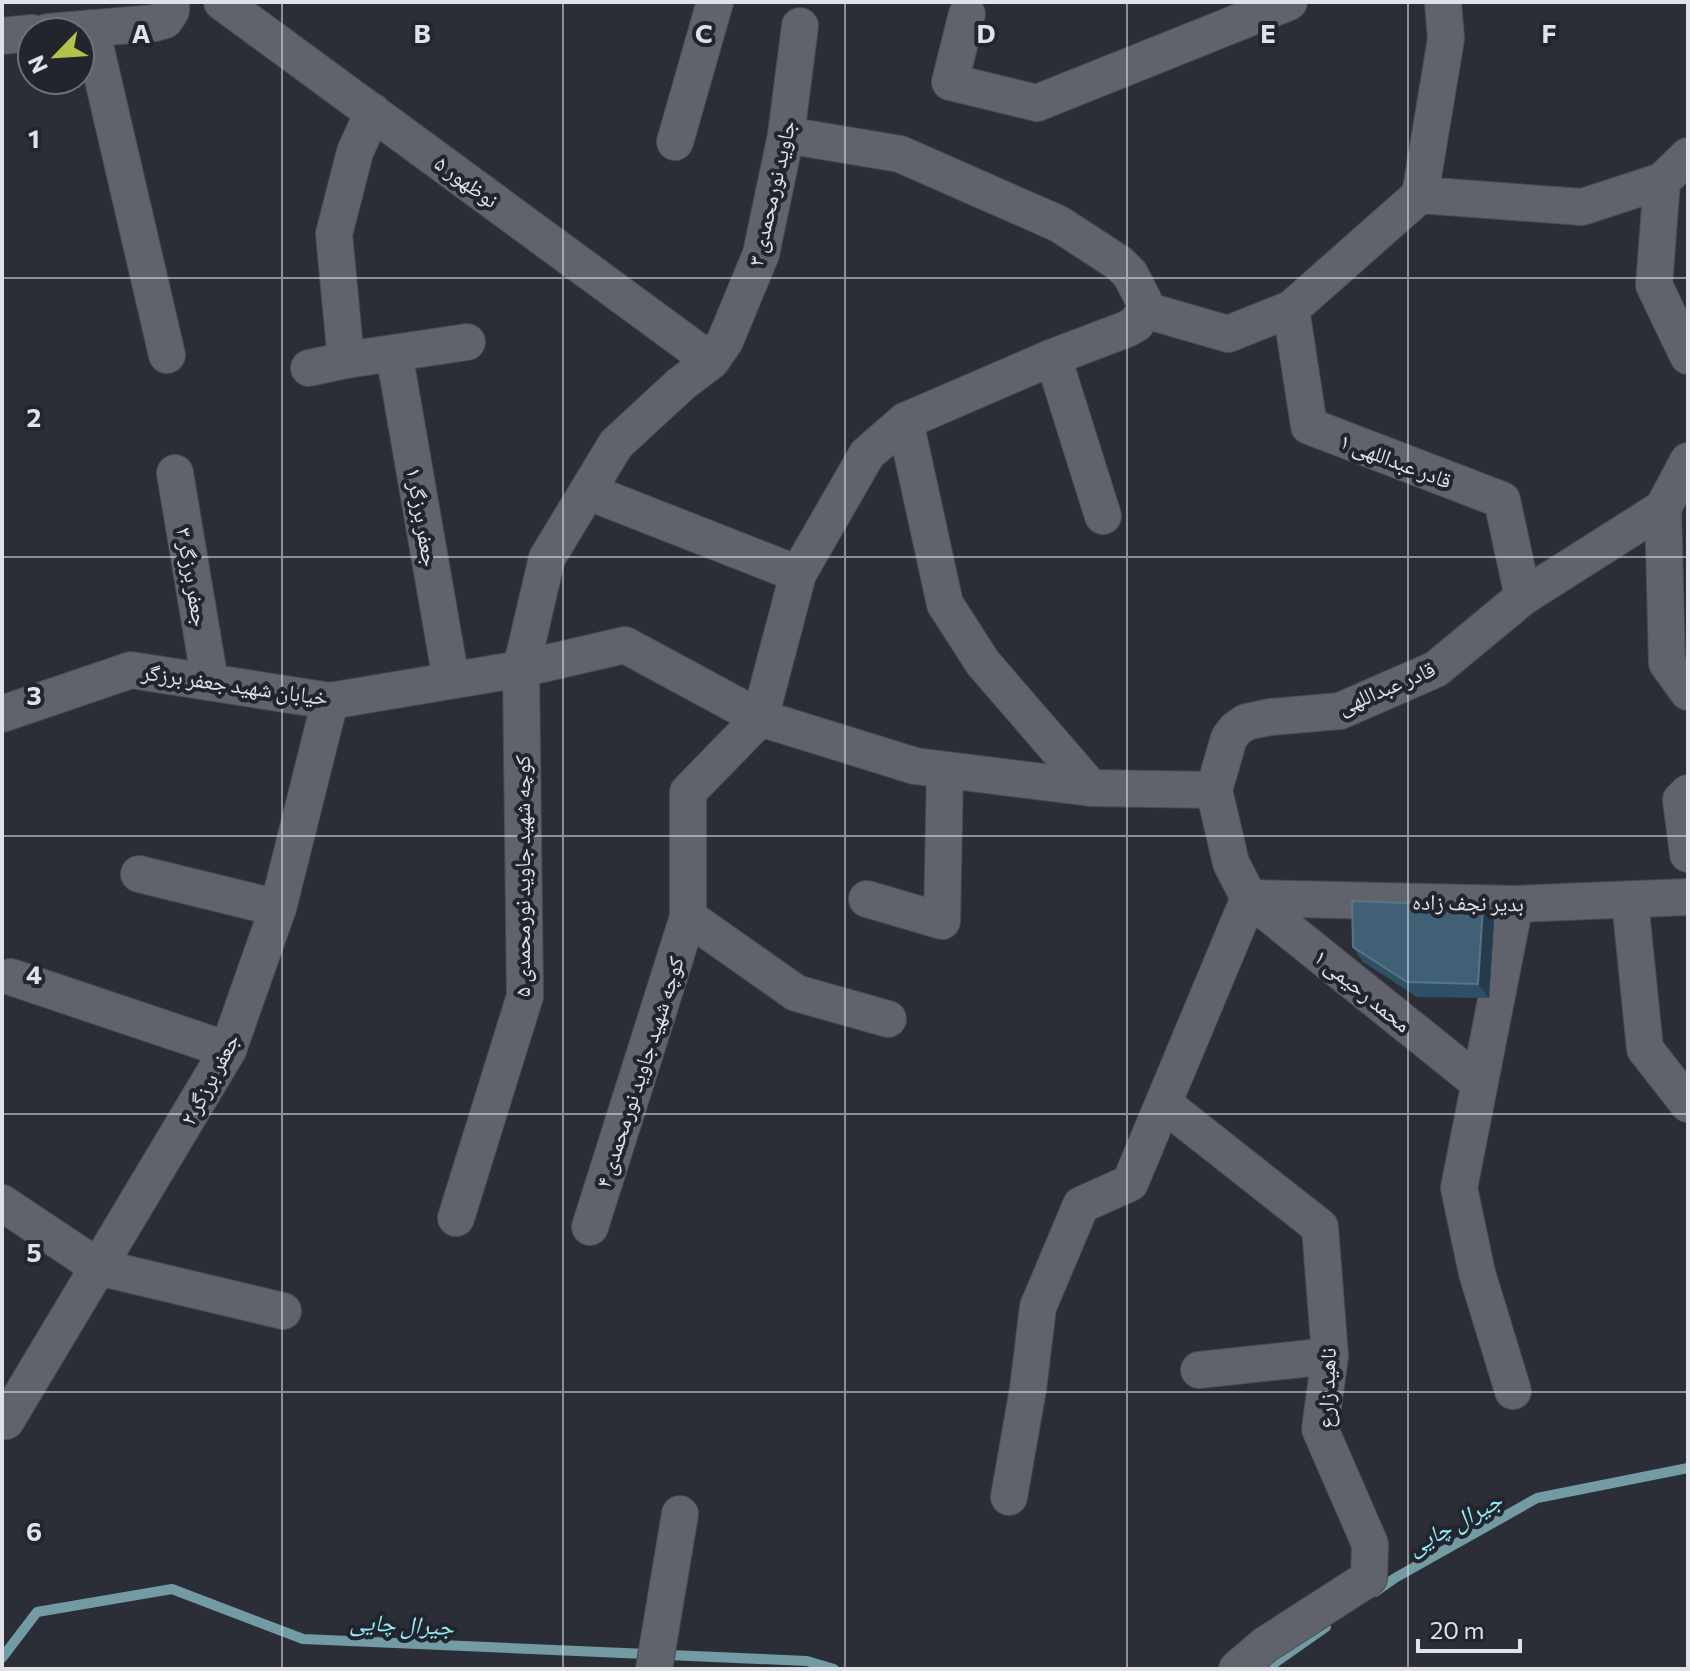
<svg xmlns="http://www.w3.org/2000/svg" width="1690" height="1671" font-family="Commissioner,'Noto Naskh Arabic',sans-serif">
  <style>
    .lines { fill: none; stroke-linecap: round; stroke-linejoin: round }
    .stream { stroke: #739ba3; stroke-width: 10 }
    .minor-casing { stroke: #494c53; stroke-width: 38 }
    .minor { stroke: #60636c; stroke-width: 36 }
    .wall { fill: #2e5067 }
    .shaded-wall { fill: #253c4e }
    .building { fill: #416075; stroke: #5a7487; stroke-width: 2 }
    .grid { fill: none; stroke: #e1e2e8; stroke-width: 2; stroke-opacity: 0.55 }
    .labels { text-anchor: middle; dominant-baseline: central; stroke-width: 8; stroke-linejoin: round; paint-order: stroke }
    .street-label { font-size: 22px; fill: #e1e2e8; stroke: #22252c }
    .water-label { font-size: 24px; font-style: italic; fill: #91edfd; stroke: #22252c }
    .grid-label { font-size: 26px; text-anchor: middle; font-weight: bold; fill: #e1e2e8; stroke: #22252c; stroke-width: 8; stroke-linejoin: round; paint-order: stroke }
  </style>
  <rect width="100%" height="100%" fill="#2c2e37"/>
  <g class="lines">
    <!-- stream -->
    <g class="stream">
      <polyline points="1375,1592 1395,1578 1537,1498 1688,1468"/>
      <polyline points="2,1658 37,1612 172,1589 303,1639 807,1661 834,1669"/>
      <polyline points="1266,1669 1326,1627"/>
    </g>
    <!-- minor casing -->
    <g class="minor-casing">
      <g id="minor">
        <polyline points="222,2 711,361"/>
        <polyline points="967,14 950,82 1037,103 1289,2"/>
        <polyline points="91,28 167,355"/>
        <polyline points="48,32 155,23 165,20 171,11 171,2"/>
        <polyline points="2,36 32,33"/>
        <polyline points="786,135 900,154 1059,224 1119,263 1130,274 1143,299 1145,310 1136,324 1127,329 1053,357 905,421 867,454 798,574 760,718 688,792 688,917 796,993 888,1019"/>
        <polyline points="675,142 715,2"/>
        <polyline points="1662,181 1654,285 1688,356"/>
        <polyline points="1420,195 1446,39 1443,2"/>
        <polyline points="1291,309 1309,426 1502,500 1523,597"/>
        <polyline points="1145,310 1228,334 1291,309 1420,195 1582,207 1662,181 1688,156"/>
        <polyline points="394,353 451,680"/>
        <polyline points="1053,357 1103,516"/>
        <polyline points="346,360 334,234 355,152 373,112"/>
        <polyline points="309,368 346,360 467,342"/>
        <polyline points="905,421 945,604 983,663 1091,788"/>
        <polyline points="175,473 210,682"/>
        <polyline points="589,492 798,574"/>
        <polyline points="1663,508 1667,663 1688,692"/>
        <polyline points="2,714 131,670 330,701 521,669 625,645 760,718 915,766 1091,788 1214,790"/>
        <polyline points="1688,793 1681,800 1688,854"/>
        <polyline points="139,874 278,908"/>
        <polyline points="1249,898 1515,904 1688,897"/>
        <polyline points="867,899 942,921 945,770"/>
        <polyline points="1630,901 1645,1049 1688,1104"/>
        <polyline points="11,977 228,1050"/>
        <polyline points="1478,1082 1249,898 1231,863 1214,790 1229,738 1236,729 1246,722 1270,717 1340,711 1436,669 1523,597 1663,508 1688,461"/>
        <polyline points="1164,1104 1320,1227 1330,1356 1320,1429 1370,1544 1369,1578 1265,1645 1237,1669"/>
        <polyline points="2,1203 98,1267 283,1311"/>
        <polyline points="456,1218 525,996 521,669 547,558 616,444 681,384 711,361 725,341 761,254 786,135 800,26"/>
        <polyline points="590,1227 688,917"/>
        <polyline points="1199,1370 1330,1356"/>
        <polyline points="1513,1391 1477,1273 1459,1188 1515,904"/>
        <polyline points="6,1421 228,1050 278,908 330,701"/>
        <polyline points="1009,1497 1028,1389 1038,1307 1081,1205 1130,1183 1249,898"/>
        <polyline points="654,1669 680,1514"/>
      </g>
    </g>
    <!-- minor -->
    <use href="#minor" class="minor"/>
  </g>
  <!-- wall -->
  <polygon class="wall" points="1494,921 1489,998 1417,997 1363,962 1353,947"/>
  <!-- shaded-wall -->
  <polygon class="shaded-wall" points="1483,906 1494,921 1489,998 1478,984"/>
  <!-- building -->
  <polygon class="building" points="1352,901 1483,906 1478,984 1407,982 1353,947"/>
  <!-- grid -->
  <path class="grid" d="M282,2V1669M563,2V1669M845,2V1669M1127,2V1669M1408,2V1669M2,278H1688M2,557H1688M2,836H1688M2,1114H1688M2,1392H1688"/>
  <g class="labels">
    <!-- street labels -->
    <g class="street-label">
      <text transform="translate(467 181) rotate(36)">نوظهور ۵</text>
      <text transform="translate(771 193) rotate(-77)">جاوید نورمحمدی ۳</text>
      <text transform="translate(1396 460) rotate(21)">قادر عبداللهی ۱</text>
      <text transform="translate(423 517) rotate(80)">جعفر برزگر ۱</text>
      <text transform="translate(193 577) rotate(80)">جعفر برزگر ۳</text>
      <text transform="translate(235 684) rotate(8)">خیابان شهید جعفر برزگر</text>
      <text transform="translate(1386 687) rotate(-23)">قادر عبداللهی</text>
      <text transform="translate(521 876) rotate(-90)">کوچه شهید جاوید نورمحمدی ۵</text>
      <text transform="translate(1468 902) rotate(1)">بدیر نجف زاده</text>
      <text transform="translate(1363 990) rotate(39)">محمد رحیمی ۱</text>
      <text transform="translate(639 1072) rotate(-72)">کوچه شهید جاوید نورمحمدی ۴</text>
      <text transform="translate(209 1079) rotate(-62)">جعفر برزگر ۲</text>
      <text transform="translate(1326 1388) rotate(-88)">ناهید زارع</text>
    </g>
    <!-- water labels -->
    <g class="water-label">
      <text transform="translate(1454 1522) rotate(-29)">جیرال چایی</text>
      <text transform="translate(402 1623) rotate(3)">جیرال چایی</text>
    </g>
  </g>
  <g class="grid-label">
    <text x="141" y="43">A</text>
    <text x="422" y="43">B</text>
    <text x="704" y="43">C</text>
    <text x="986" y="43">D</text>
    <text x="1268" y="43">E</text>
    <text x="1549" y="43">F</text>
    <text x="34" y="148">1</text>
    <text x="34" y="427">2</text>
    <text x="34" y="705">3</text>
    <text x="34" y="984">4</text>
    <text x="34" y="1262">5</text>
    <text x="34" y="1541">6</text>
  </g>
  <!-- border -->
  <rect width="1690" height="1671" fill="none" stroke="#e1e2e8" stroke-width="8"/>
  <!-- north arrow -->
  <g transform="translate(56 56) rotate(245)"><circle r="38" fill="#22252c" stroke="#6e7177" stroke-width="2"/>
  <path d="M0-6L14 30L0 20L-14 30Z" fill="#b5c249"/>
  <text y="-12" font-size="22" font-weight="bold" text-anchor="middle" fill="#e1e2e8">N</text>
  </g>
  <!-- scale -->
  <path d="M1418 1639v12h102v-12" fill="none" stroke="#e1e2e8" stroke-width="4"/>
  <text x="1430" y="1639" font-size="24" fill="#e1e2e8" stroke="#22252c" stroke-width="6" paint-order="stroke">20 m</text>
</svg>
